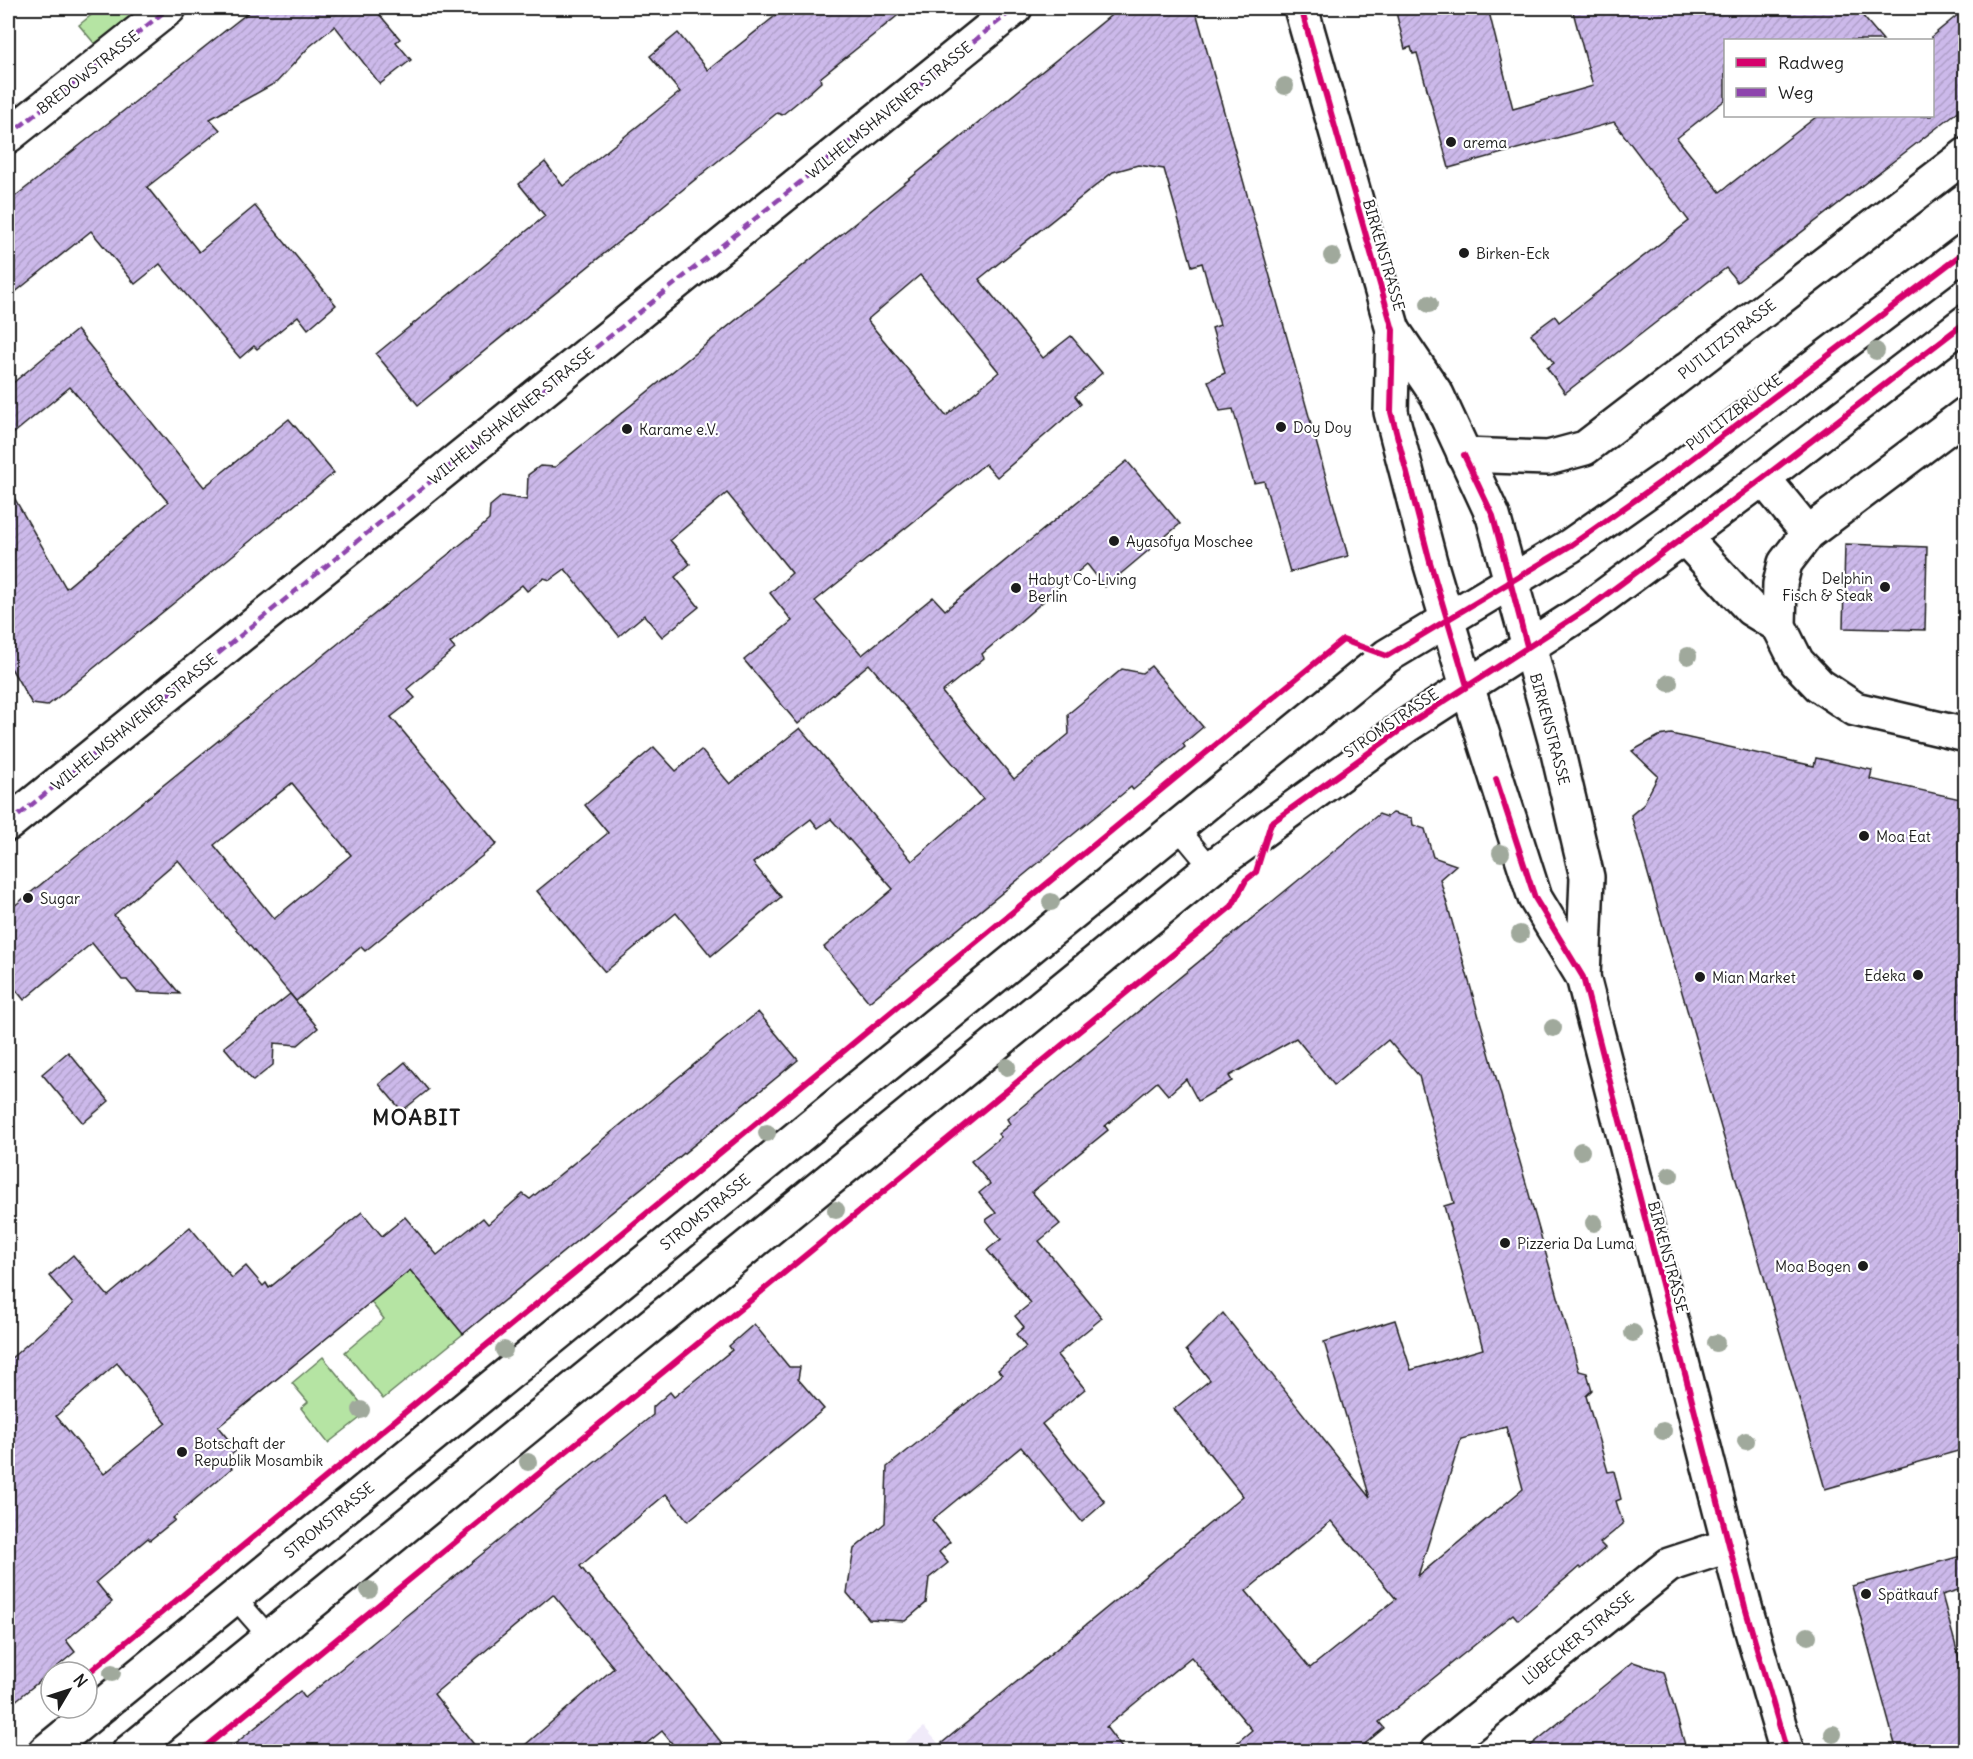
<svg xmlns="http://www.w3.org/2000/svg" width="1973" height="1759" font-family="Delius,sans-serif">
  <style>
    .built { fill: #f0eaf9 }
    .green { fill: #b5e4a3; stroke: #688060; stroke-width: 1.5 }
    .building { fill: url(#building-hatch); stroke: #1c1c1c; stroke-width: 1.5; fill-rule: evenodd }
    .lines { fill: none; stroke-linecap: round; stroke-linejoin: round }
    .service-casing { stroke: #1c1c1c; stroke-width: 24 }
    .minor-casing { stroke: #1c1c1c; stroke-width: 38 }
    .secondary-casing { stroke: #1c1c1c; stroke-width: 38 }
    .service { stroke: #fff; stroke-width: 20 }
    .minor { stroke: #fff; stroke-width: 33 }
    .secondary { stroke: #fff; stroke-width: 33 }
    .quiet { stroke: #8e44ad; stroke-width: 4.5; stroke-dasharray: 9 4.5; stroke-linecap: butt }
    .cycleway-casing { stroke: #fff; stroke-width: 10 }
    .cycleway { stroke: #d6006c; stroke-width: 6 }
    .tree { fill: #a0a99c }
    .poi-dot { fill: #1c1c1c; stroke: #fff; stroke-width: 2 }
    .labels { text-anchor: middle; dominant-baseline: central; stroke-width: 4.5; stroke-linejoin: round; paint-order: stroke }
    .street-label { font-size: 15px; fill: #1c1c1c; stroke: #fff }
    .poi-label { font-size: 15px; fill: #1c1c1c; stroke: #fff; text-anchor: start }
    .district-label { font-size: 21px; font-weight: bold; letter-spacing: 1.5px; fill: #1c1c1c; stroke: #fff }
  </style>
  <defs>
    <pattern id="building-hatch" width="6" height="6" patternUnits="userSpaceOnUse" patternTransform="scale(1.5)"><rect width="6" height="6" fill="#ccb9ea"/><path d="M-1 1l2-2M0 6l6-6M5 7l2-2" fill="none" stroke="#af9ec8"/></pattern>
  </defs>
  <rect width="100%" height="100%" fill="#fff"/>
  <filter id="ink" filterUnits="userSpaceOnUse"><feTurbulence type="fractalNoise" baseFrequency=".0167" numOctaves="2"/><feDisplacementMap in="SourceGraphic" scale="12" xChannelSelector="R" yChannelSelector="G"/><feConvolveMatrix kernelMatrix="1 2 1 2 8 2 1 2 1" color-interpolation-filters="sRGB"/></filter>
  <g filter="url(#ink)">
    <!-- built -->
    <polygon class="built" points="974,1716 1004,1751 894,1752 924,1727 939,1744"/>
    <!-- green -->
    <g class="green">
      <polygon points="100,8 147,8 99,49 79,25"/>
      <polygon points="410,1270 463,1334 383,1399 345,1352 384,1319 371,1302"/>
      <polygon points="323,1357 368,1412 328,1443 301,1408 308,1402 292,1383"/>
    </g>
    <!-- building -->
    <g class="building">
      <polygon points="254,8 374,8 400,39 396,42 411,60 380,84 335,26 309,47 277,82 210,119 220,130 147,187 199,252 255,206 336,305 308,329 298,316 257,349 254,346 240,358 160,264 135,284 91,231 8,298 8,202"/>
      <polygon points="785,8 907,8 820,78 821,82 810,92 782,115 777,113 756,130 418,405 376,354 545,216 519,184 545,162 563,186 680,92 650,56 678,33 708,70"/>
      <path d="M1120,8H1195L1348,556L1290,572L1264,481L1254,483L1233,409L1220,411L1208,381L1225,373L1212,328L1220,325L1202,263L1192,266L1164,169L1138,165L1113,172L979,279L1043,358L1071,336L1102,373L1075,396L1081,404L997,477L985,464L815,601L862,655L933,597L945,610L1127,461L1180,524L1105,587L1087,564L982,654L984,658L942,692L1014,779L1069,734L1068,714L1122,669L1142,673L1151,666L1203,727L1183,744L1185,747L1133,790L1131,787L869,1002L824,947L893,889L831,819L818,828L811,819L753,863L781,897L711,956L676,913L605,972L537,891L608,833L585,805L654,747L676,771L701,750L730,784L800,728L912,861L983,799L869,664L798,724L744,660L792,621L770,593L792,573L727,493L670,540L690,564L675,577L699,607L662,637L644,615L619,636L565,569L550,580L544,578L527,591L522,585L450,643L455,649L407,689L415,698L391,717L497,844L365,951L361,947L296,1001L178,860L114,915L180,994L137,992L127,980H122L92,943L24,1000L8,980V911L477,531L489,520L490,506L502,496L527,500L528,475L540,466L555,467ZM920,275L999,372L946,416L867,320ZM292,783L351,855L274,919L214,845Z"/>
      <polygon points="1395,8 1488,8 1513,109 1593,86 1572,8 1856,8 1883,40 1725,40 1725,100 1677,138 1720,192 1816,117 1932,116 1932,36 1965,9 1965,106 1737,282 1726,268 1565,393 1547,368 1554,363 1531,334 1555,316 1559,322 1689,221 1614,122 1449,168 1417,53 1413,54 1411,47 1405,49"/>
      <polygon points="77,330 204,487 289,419 334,473 47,706 32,704 8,663 8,487 66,588 168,502 70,387 8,438 8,387"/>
      <polygon points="1845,544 1927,547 1925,630 1843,628"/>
      <polygon points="1671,734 1814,766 1816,758 1872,770 1870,779 1965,800 1965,1449 1825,1489 1631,815 1643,805 1658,776 1632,751 1659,736"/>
      <path d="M1393,813L1412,818L1413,825L1425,829L1433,857L1456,865L1440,879L1579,1371L1587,1373L1592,1390L1586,1396L1608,1472L1614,1471L1621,1499L1616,1501L1623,1524L1600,1543L1605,1548L1581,1569L1579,1567L1518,1620L1513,1614L1379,1722L1384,1728L1355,1752H1226L1252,1730L1191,1657L1106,1727L1125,1752H931L1243,1496L1174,1409L1210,1380L1186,1350L1223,1313L1370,1498L1324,1342L1395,1320L1411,1370L1483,1349L1444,1206L1454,1203L1419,1076L1388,1040L1334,1085L1296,1038L1229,1076L1232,1081L1198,1101L1186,1079L1168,1095L1157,1082L1105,1126L1108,1130L1032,1192L1060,1224L1039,1241L1102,1318L1057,1355L1085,1389L1042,1424L1105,1502L1082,1522L1021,1447L932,1520L950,1542L939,1552L948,1563L929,1578L926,1603L905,1621L869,1619L847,1593L854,1549L885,1523L887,1467L1002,1375L998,1370L1026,1347L1016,1334L1024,1327L1015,1316L1031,1303L987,1250L1001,1239L986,1220L996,1213L979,1193L990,1184L971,1161L1001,1137L998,1134L1010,1124L1007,1119L1379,814L1387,817ZM1506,1427L1523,1489L1418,1576L1461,1439ZM1331,1521L1396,1599L1310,1668L1246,1591Z"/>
      <polygon points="290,994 318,1028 298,1045 274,1043 273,1065 253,1081 224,1047"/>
      <path d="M758,1012L798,1060L463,1334L410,1270L218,1427L237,1450L225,1460L232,1468L173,1518L175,1520L150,1540L148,1538L96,1582L112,1602L66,1640L75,1652L8,1707V1361L73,1304L49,1276L73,1255L108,1296L190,1227L232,1278L246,1266L263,1286L266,1283L269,1288L362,1212L382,1236L405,1217L437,1255L483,1218L488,1224L523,1194L530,1199ZM117,1363L166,1423L104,1474L56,1416Z"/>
      <polygon points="68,1052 109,1101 83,1123 42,1074"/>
      <polygon points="405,1062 428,1090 402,1111 379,1084"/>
      <polygon points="754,1324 789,1367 800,1367 798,1379 824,1409 688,1521 666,1494 580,1566 729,1752 679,1752 662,1731 636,1752 517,1752 614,1668 553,1594 434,1694 480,1752 225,1752 300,1691 305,1698 653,1415 653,1407 670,1392 674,1397 732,1350 729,1346"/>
      <polygon points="1965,1555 1965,1588 1942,1595 1965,1680 1965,1752 1897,1752 1852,1586"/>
      <polygon points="1633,1662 1664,1672 1687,1752 1523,1752"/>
    </g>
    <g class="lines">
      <!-- service casing -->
      <g class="service-casing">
        <g id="service">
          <polyline points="1177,827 1211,868"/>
          <polyline points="235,1598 270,1638"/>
        </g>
      </g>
      <!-- minor casing -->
      <g class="minor-casing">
        <g id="minor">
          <polyline points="1301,8 1393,330 1391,412 1430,562 1467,686 1535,898 1583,977 1745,1607 1787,1752"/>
          <polyline points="8,136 169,8"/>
          <polyline points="1393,330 1437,395 1493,516 1555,740 1587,877 1583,977"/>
          <polyline points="1966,414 1808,533 1785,563 1780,584 1779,626 1797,662 1819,685 1855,709 1966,735"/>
          <polyline points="1464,455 1548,458 1585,448 1966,155"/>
          <polyline points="1763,478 1808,533"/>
          <polyline points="1684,537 1751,609 1779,626"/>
          <polyline points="8,824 1015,8"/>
          <polyline points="1437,1752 1669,1565 1730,1545"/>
        </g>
      </g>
      <!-- secondary casing -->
      <g class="secondary-casing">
        <g id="secondary">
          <polyline points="45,1752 1387,656 1570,546 1672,474 1966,251"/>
          <polyline points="129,1752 1211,868 1406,726 1587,609 1763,478 1966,322"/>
        </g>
      </g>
      <!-- service -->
      <use href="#service" class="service"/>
      <!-- minor -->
      <use href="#minor" class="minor"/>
      <!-- secondary -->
      <use href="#secondary" class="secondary"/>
      <!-- quiet -->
      <g class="quiet">
        <polyline points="8,136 169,8"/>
        <polyline points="8,824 1015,8"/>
      </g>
      <!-- cycleway casing -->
      <g class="cycleway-casing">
        <g id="cycleway">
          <polyline points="1301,8 1393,330 1391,412 1430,562 1467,686"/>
          <polyline points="1464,455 1493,516 1527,646"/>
          <polyline points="1496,779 1535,898 1583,977 1745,1607 1787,1752"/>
          <polyline points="87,1674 1343,640 1387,656 1570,546 1672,474 1966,251"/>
          <polyline points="199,1752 1232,906 1246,880 1256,872 1271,823 1406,726 1587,609 1763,478 1966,322"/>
        </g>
      </g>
      <!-- cycleway -->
      <use href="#cycleway" class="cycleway"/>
    </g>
    <!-- trees -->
    <g class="tree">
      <circle cx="1285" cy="86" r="9"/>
      <circle cx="1332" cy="256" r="9"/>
      <circle cx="1429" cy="304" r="9"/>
      <circle cx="1876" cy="351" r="9"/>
      <circle cx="1688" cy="656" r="9"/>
      <circle cx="1669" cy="683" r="9"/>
      <circle cx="1501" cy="853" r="9"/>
      <circle cx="1051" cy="902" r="9"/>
      <circle cx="1520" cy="934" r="9"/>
      <circle cx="1553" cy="1028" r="9"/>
      <circle cx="1007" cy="1067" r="9"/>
      <circle cx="767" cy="1133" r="9"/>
      <circle cx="1581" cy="1151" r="9"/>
      <circle cx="1670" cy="1175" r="9"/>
      <circle cx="836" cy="1210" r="9"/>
      <circle cx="1594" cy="1223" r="9"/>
      <circle cx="1633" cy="1333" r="9"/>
      <circle cx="1716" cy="1343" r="9"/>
      <circle cx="504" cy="1350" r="9"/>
      <circle cx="361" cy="1410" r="9"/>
      <circle cx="1663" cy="1431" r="9"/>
      <circle cx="1746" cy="1441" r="9"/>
      <circle cx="528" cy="1462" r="9"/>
      <circle cx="369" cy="1590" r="9"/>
      <circle cx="1808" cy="1636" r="9"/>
      <circle cx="112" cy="1673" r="9"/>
      <circle cx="1833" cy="1734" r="9"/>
    </g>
  </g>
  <!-- markers -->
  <g class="poi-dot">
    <circle cx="1451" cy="142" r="6"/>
    <circle cx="1464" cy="253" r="6"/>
    <circle cx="1281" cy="427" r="6"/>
    <circle cx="627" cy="429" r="6"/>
    <circle cx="1114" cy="541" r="6"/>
    <circle cx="1885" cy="587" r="6"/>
    <circle cx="1016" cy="588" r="6"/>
    <circle cx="1864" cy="836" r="6"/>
    <circle cx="28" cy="898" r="6"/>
    <circle cx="1918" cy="975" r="6"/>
    <circle cx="1700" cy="977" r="6"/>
    <circle cx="1505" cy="1243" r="6"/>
    <circle cx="1863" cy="1266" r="6"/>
    <circle cx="182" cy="1452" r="6"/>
    <circle cx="1866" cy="1594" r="6"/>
  </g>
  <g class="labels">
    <!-- street labels -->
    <g class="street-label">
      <text transform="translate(88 72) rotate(-38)">BREDOWSTRASSE</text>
      <text transform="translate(889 110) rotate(-39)">WILHELMSHAVENER STRASSE</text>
      <text transform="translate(1384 255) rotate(74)">BIRKENSTRASSE</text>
      <text transform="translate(1727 339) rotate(-38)">PUTLITZSTRASSE</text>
      <text transform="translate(1734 412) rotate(-37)">PUTLITZBRÜCKE</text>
      <text transform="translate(511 416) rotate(-39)">WILHELMSHAVENER STRASSE</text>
      <text transform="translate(134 722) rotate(-39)">WILHELMSHAVENER STRASSE</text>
      <text transform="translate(1391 723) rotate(-34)">STROMSTRASSE</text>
      <text transform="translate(1550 729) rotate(75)">BIRKENSTRASSE</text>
      <text transform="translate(705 1212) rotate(-39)">STROMSTRASSE</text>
      <text transform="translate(1668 1257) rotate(75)">BIRKENSTRASSE</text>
      <text transform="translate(329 1520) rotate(-39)">STROMSTRASSE</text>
      <text transform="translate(1578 1638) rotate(-39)">LÜBECKER STRASSE</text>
    </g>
    <!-- poi labels -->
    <g class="poi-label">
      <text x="1463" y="142">arema</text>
      <text x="1476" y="253">Birken-Eck</text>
      <text x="1293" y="427">Doy Doy</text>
      <text x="639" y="429">Karame e.V.</text>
      <text x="1126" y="541">Ayasofya Moschee</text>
      <text x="1873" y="578" text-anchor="end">Delphin<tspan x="1873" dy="17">Fisch &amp; Steak</tspan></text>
      <text x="1028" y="579">Habyt Co-Living<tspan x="1028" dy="17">Berlin</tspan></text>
      <text x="1876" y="836">Moa Eat</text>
      <text x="40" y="898">Sugar</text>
      <text x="1906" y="975" text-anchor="end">Edeka</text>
      <text x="1712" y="977">Mian Market</text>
      <text x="1517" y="1243">Pizzeria Da Luma</text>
      <text x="1851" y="1266" text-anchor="end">Moa Bogen</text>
      <text x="194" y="1443">Botschaft der<tspan x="194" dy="17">Republik Mosambik</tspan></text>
      <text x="1878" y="1594">Spätkauf</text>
    </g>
    <!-- district labels -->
    <g class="district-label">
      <text x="417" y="1117">MOABIT</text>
    </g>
  </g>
  <!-- margin -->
  <rect width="1973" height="1759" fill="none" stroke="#fff" stroke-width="30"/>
  <rect x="15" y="15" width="1943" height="1729" fill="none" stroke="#1c1c1c" stroke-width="2" filter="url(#ink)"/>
  <!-- legend -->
  <rect x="1724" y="39" width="210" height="78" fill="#ffffff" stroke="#a4a4a4" stroke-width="1.5"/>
  <rect x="1736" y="58" width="30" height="9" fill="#d6006c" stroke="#a4a4a4" stroke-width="1.5"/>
  <text x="1778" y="69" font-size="18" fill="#1c1c1c">Radweg</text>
  <rect x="1736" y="88" width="30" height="9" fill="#8e44ad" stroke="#a4a4a4" stroke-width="1.5"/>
  <text x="1778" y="99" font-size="18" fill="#1c1c1c">Weg</text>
  <!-- north arrow -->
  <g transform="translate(69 1690) rotate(51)"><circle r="28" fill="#ffffff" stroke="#a4a4a4" stroke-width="1.5"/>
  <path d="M0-4.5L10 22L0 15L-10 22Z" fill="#1c1c1c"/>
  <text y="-9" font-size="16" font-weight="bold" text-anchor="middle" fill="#1c1c1c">N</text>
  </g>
</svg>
